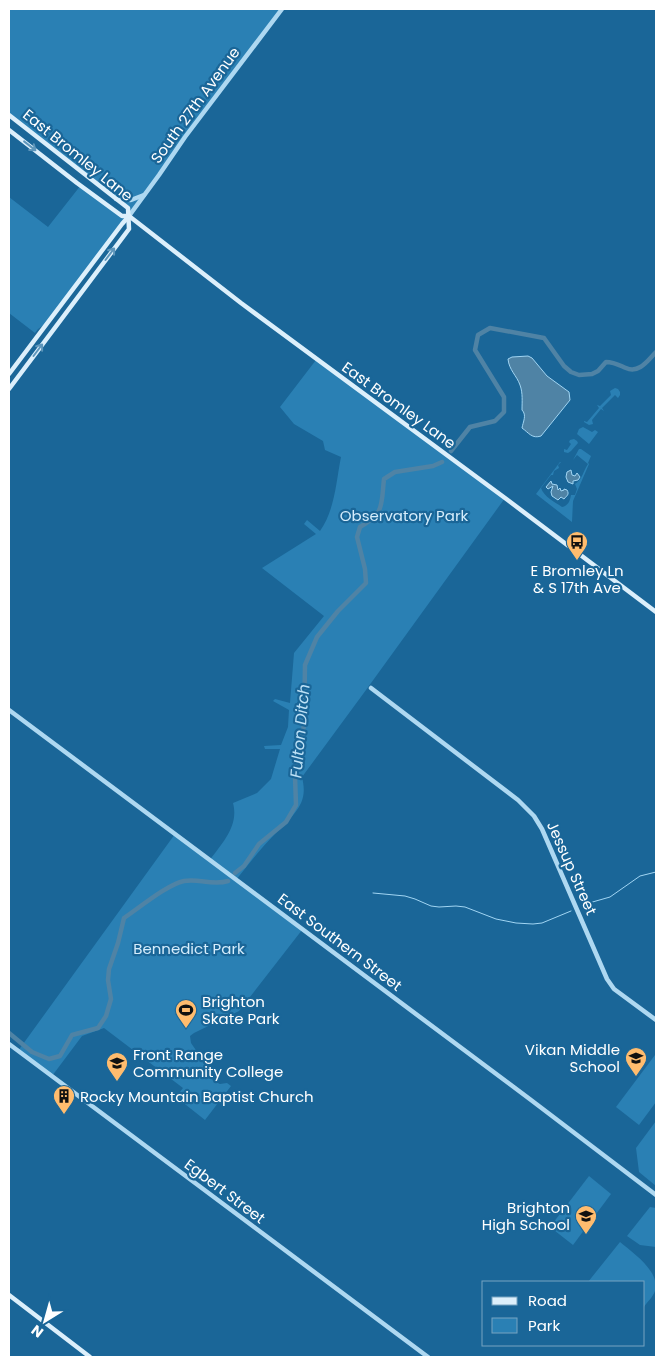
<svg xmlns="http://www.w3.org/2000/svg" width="665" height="1366" font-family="Poppins,sans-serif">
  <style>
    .green { fill: #2a80b4 }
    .water { fill: #4f83a5; stroke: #a1d5f3 }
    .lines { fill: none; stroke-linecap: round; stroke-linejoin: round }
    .stream { stroke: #a1d5f3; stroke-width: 1 }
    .canal { stroke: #4f83a5; stroke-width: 4.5 }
    .tertiary { stroke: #aed8f1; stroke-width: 4.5 }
    .secondary { stroke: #dceffb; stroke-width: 4.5 }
    .oneway { stroke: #5e96bb }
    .labels { text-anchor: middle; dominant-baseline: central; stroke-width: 4.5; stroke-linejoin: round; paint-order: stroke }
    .street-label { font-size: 15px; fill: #fff; stroke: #1a6698 }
    .park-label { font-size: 15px; fill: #d5edfc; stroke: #1a6698 }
    .poi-label { font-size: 15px; fill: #fff; stroke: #1a6698; text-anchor: start }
    .water-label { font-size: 16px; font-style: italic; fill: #bee2f7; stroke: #1a6698 }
  </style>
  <rect width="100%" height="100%" fill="#1a6698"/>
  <!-- green -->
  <g class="green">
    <polygon points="9,9 281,9 136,206 122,224 47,323 38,329 35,333 9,313 9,197 48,227 81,185 122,216 129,216 127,205 116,199 9,115"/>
    <path d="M316,360L505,498L366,690L302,777C304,786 305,794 301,803C295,816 283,825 274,835C260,849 248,865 236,880L302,930L239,1011L194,1033L190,1036L191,1043L204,1062L213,1081L220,1084L227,1083L231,1086L205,1120L176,1097L183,1088L104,1028L82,1036L52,1076L18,1051L175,834L210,860C223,842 239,826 233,803L257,793L271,779L280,749H265L264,746L281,745L288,727L289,710L273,701L275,699L290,703L294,653L324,616L262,568L316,534L304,524L307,520L320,531C335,510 336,482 341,457L325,450L323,441L294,424L280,407Z"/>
    <polygon points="615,388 618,389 620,392 620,395 618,398 615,395 602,408 604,411 601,409 592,420 593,424 589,425 584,422 584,421 587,422 599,408 597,405 600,406 611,395 610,391"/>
    <polygon points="583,427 592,432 595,430 598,432 589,444 577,434 579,429"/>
    <polygon points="574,439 577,441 578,443 571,451 568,453 564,452 564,449 567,450 571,444 569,442 570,440"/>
    <path d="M579,449H581L591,456L588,463L589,464L573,501L572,522L536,494L560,462H561L558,465L559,468L554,471L553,475H551L541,488C544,497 555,502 562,507C568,506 570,501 571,495H575L577,489L575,484C583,479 583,471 588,464L577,455L573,460Z"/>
    <polygon points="655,1055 656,1057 656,1102 639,1125 616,1107"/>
    <polygon points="656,1121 656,1186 639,1172 636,1148"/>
    <polygon points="589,1176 611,1194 573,1245 550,1227"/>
    <polygon points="650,1207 656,1208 656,1247 640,1245 627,1236"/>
    <path d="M620,1242C632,1252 661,1272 655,1291C653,1297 647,1302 644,1307V1282H588Z"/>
  </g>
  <!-- water -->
  <g class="water">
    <path d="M528,356L532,358L547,376L569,392L570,400L541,436C532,439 529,433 522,428C523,422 527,415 522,410C522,402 523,393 520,385C517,376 509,370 508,359L512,357Z"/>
    <polygon points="571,470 572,475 575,476 577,473 580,477 578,480 573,481 573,484 568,482 566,477 567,472"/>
    <path d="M551,481L552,484L557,485L558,490L560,488L561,491L564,490V489L567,490C570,495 566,496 564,499L561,497L558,500L552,496L551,492L553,486L548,489L546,487Z"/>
  </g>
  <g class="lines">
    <!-- stream -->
    <g class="stream">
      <polyline points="373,893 405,896 415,899 431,906 439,907 456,906 465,907 496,919 516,923 533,924 542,923 571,911"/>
      <polyline points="582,905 610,897 640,876 656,872"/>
    </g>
    <!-- canal -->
    <g class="canal">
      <path d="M451,451L470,427L495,421L504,412V397L475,350L478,335L490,328L544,338L564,366L571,372L579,375L592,374L598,371L606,362C614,362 619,365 626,368C639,374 648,360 656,352"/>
      <path d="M235,873L244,866L259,844L286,822L296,805L295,776L304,725L305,665L317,637L338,611L366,583L365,569L357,537L360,527C385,513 381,505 384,479L395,472L433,466L442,462"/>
      <path d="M9,1033L32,1052L49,1059L60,1056L72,1035L98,1028L106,1016L111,999L108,980L109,969L118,943L124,918C139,908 168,884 184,881C199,878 212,886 228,881"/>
    </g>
    <!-- tertiary -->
    <g class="tertiary">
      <polyline points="116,199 131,200 144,195"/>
      <polyline points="129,216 159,175 185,137 282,9"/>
      <polyline points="371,688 518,800 534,816 542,829 607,979 614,989 656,1020"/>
      <polyline points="9,710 531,1100 656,1195"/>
      <polyline points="9,1044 428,1357"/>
    </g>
    <!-- secondary -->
    <g class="secondary">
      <polyline points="9,115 128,208 129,229 9,389"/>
      <polyline points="9,130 77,183 122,216 129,216 241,303 505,498 656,612"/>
      <polyline points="9,374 122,224 129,216"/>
      <polyline points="9,1295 90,1357"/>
    </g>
  </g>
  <!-- one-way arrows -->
  <defs><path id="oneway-shaft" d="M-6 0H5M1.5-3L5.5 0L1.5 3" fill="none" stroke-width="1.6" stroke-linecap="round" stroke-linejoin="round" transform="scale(1.25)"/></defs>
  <g class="oneway">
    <use href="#oneway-shaft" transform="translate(30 146) rotate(38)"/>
    <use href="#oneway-shaft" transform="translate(110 254) rotate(-53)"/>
    <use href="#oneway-shaft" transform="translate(38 350) rotate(-53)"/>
  </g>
  <!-- icons -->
  <defs>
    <g id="bus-pin" transform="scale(1.125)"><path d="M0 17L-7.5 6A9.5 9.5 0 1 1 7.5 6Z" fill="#ffbc6e" stroke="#1a6698"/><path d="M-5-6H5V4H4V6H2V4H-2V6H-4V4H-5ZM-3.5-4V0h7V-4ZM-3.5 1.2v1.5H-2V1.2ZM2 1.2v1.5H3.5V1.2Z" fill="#111"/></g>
    <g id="stadium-pin" transform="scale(1.125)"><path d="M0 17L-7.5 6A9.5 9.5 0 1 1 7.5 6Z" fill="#ffbc6e" stroke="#1a6698"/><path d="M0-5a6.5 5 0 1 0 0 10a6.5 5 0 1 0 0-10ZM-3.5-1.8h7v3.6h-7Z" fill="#111"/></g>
    <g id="school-pin" transform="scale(1.125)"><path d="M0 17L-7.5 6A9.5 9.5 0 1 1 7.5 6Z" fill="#ffbc6e" stroke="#1a6698"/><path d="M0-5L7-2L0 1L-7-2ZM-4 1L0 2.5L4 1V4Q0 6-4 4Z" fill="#111"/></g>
    <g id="university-pin" transform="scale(1.125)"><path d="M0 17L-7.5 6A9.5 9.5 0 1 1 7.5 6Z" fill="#ffbc6e" stroke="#1a6698"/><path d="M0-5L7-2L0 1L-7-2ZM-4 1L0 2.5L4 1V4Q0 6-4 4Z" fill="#111"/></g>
    <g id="building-pin" transform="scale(1.125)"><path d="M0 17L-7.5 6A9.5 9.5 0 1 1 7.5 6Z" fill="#ffbc6e" stroke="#1a6698"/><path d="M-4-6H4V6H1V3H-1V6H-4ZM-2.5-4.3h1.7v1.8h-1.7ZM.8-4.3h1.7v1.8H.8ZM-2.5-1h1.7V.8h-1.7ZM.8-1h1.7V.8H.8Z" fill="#111"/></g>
  </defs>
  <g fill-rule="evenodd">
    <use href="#bus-pin" x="577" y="542"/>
    <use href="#stadium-pin" x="186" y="1010"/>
    <use href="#school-pin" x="636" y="1058"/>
    <use href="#university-pin" x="117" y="1063"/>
    <use href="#building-pin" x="64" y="1096"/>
    <use href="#school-pin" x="586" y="1216"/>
  </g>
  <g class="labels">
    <!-- street labels -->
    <g class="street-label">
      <text transform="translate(195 105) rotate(-54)">South 27th Avenue</text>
      <text transform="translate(78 155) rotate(39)">East Bromley Lane</text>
      <text transform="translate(399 405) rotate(36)">East Bromley Lane</text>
      <text transform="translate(572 868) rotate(66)">Jessup Street</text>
      <text transform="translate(340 942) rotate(37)">East Southern Street</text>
      <text transform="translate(225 1191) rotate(37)">Egbert Street</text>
    </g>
    <!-- park labels -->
    <g class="park-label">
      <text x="404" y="515">Observatory Park</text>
      <text x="189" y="948">Bennedict Park</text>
    </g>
    <!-- poi labels -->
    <g class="poi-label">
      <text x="577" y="570" text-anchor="middle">E Bromley Ln<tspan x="577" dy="17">&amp; S 17th Ave</tspan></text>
      <text x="202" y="1001">Brighton<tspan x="202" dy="17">Skate Park</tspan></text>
      <text x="620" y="1049" text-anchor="end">Vikan Middle<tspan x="620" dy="17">School</tspan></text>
      <text x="133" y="1054">Front Range<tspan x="133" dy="17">Community College</tspan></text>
      <text x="80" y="1096">Rocky Mountain Baptist Church</text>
      <text x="570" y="1207" text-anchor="end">Brighton<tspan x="570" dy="17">High School</tspan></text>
    </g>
    <!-- water labels -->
    <g class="water-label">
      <text transform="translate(300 731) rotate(-85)">Fulton Ditch</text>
    </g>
  </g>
  <!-- border -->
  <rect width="665" height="1366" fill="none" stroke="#ffffff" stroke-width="20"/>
  <!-- legend -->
  <rect x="482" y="1281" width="162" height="65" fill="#1a6698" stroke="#76a3c1"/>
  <rect x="492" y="1297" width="25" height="8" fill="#dceffb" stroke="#76a3c1"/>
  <text x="528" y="1306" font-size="15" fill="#ffffff">Road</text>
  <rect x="492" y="1318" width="25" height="15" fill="#2a80b4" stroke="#76a3c1"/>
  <text x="528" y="1331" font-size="15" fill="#ffffff">Park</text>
  <!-- north arrow -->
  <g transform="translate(45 1321) rotate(217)" stroke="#1a6698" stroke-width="4" paint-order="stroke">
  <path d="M0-4L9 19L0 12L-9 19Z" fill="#ffffff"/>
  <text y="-8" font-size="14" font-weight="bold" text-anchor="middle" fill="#ffffff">N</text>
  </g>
</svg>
